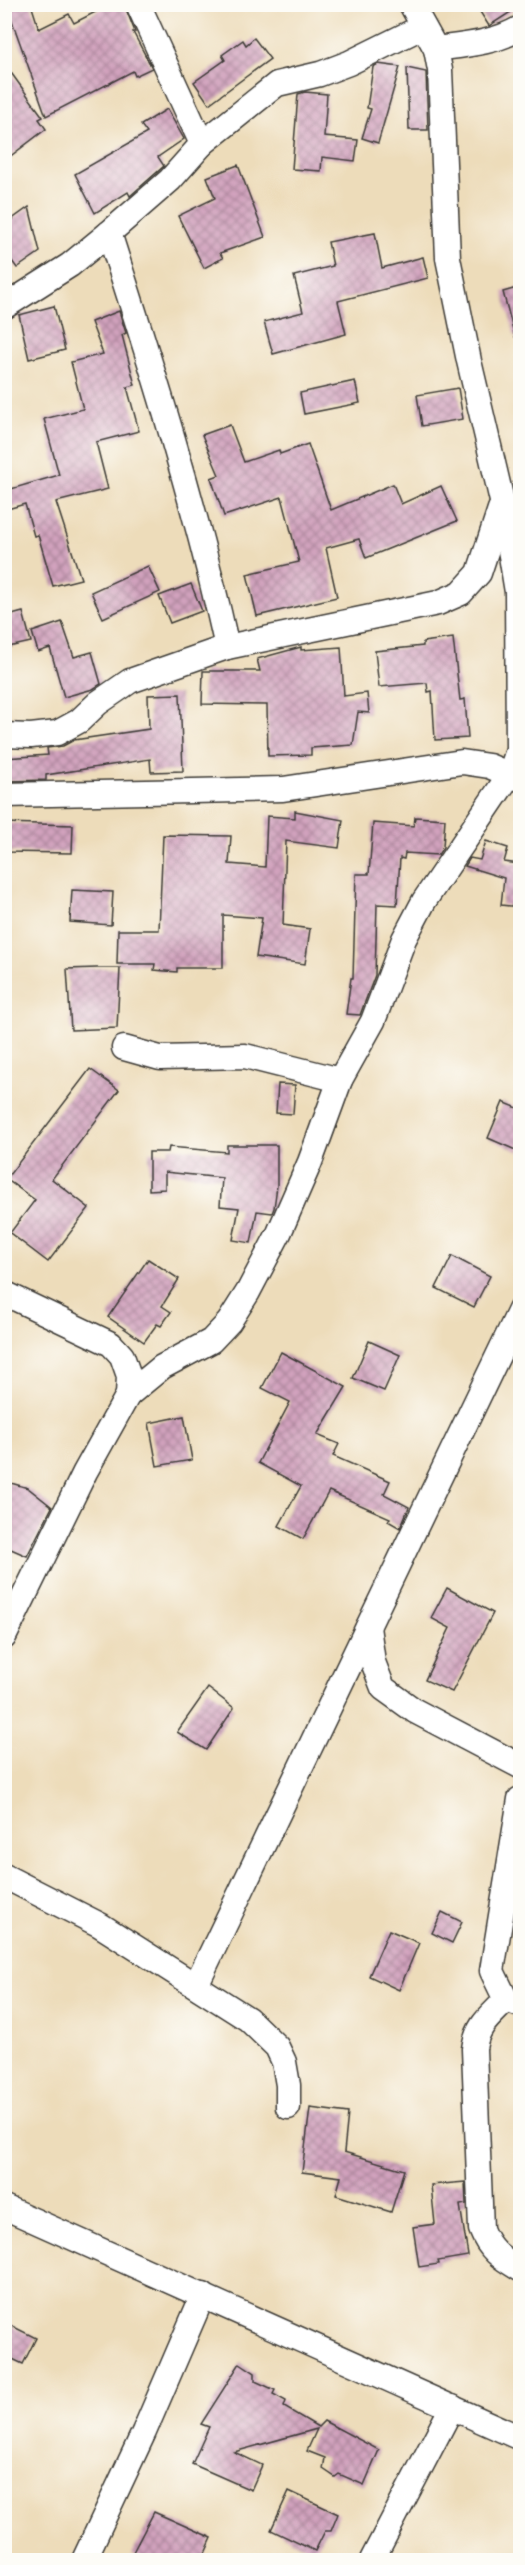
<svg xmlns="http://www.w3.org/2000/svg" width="525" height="2565" font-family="'Shantell Sans',sans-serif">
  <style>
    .building { fill: url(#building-cross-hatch) }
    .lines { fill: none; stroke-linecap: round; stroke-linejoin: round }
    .street-casing { stroke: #3b3934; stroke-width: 27 }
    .street { stroke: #fff; stroke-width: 24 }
  </style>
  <defs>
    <pattern id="building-cross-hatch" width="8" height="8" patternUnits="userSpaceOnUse" patternTransform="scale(1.5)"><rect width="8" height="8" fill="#d1a2bd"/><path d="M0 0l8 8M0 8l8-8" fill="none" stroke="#a98399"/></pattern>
  </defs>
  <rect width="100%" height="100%" fill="#fdfcf7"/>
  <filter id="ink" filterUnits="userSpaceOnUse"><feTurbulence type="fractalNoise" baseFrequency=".0167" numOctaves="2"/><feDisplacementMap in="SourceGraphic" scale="12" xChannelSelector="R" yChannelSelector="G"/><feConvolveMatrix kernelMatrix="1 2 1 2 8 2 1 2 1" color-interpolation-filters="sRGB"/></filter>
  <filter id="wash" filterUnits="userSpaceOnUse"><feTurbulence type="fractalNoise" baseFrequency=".008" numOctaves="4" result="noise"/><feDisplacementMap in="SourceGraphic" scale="24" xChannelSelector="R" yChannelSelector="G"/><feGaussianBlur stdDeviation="1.35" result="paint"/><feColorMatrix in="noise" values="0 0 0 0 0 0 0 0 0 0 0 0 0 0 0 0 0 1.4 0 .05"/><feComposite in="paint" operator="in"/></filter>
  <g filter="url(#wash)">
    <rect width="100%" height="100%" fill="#eddcba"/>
    <g id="blocks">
      <!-- building -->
      <g class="building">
        <polygon points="6,4 31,4 39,29 69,14 74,23 111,4 124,4 135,32 133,32 152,68 135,76 133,71 46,116"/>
        <polygon points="475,4 520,4 520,6 489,26"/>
        <polygon points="254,38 270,59 209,104 194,82 225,60 222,55 243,40 246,45"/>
        <polygon points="4,63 43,117 39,119 46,129 4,161"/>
        <polygon points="378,64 400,67 378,143 362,138 371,109 367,108 373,67"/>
        <polygon points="407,68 426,72 428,130 409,130"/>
        <polygon points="305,92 327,94 324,137 358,140 355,161 322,157 321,171 292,169 298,94"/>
        <polygon points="167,109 184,139 158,157 164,166 130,196 128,192 95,213 75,174 147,133 141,125"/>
        <polygon points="238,165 265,237 220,253 223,258 204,268 178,216 215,198 207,177"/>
        <polygon points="29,207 40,252 17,268 4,250 4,225"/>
        <polygon points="375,233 382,268 423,257 428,278 338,301 346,334 273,354 264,322 303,312 294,276 333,266 328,242"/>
        <polygon points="520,287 520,336 515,337 503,292"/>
        <polygon points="54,306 65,350 29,359 19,315"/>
        <polygon points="119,311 126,333 122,335 135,385 127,387 139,431 96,442 108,489 56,502 81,579 53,586 38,535 34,536 25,504 4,510 4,491 59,475 44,419 83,409 71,362 103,354 91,322"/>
        <polygon points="355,381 360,403 304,414 300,393"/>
        <polygon points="458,388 463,419 422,426 417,395"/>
        <polygon points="230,425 244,462 279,450 280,454 308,444 331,510 393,484 401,504 441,486 457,521 366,558 359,539 326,548 337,597 257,616 247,574 299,562 282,497 224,516 211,478 219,475 202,435"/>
        <polygon points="148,566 160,592 103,618 91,592"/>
        <polygon points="191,584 202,611 170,623 159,596"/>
        <polygon points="23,612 31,642 4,648 4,617"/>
        <polygon points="62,622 74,657 92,652 101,684 93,689 64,697 50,648 38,652 32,632"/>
        <polygon points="453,638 460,700 465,699 468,738 435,740 432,691 428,692 427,683 379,687 375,651 423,646 423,642"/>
        <polygon points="301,647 301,650 341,647 344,696 367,693 369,713 358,712 353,745 311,748 311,755 268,756 267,705 202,704 203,671 260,671 257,659"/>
        <polygon points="180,694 183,771 151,772 150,759 46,775 46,780 7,781 5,758 48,755 47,748 63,746 74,740 149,729 148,695"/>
        <polygon points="295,811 343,820 339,848 286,841 283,925 310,929 305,964 256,957 262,918 223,915 223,968 177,968 177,972 154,970 155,964 117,964 118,930 159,930 163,835 231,836 229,864 265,867 267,816 295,818"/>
        <polygon points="415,817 445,819 443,847 438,855 405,853 404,859 400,858 397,905 377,904 375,975 360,1015 346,1014 351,978 353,978 356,874 369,874 373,823 414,826"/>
        <polygon points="4,823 73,825 72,853 4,852"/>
        <polygon points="486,841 508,848 504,862 520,864 520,907 501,905 504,878 465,866 470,858 480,860"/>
        <polygon points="72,890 113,892 111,925 70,922"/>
        <polygon points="97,968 120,968 117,1028 71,1030 67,969"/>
        <polygon points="90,1069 119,1090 52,1179 89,1208 48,1262 10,1233 35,1200 6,1179"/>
        <polygon points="278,1084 295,1085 293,1114 276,1113"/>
        <polygon points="503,1102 520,1109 520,1152 488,1138"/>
        <polygon points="227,1145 277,1145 277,1186 274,1208 272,1213 257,1211 251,1243 233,1240 239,1208 220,1206 222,1178 165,1172 165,1189 149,1190 149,1152 168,1152 169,1147 227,1152"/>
        <polygon points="452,1256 490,1276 474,1307 436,1288"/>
        <polygon points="148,1259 179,1279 162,1306 171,1312 161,1326 157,1324 144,1342 108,1317"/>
        <polygon points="369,1341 400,1355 384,1391 353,1378"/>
        <polygon points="281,1352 346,1387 317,1435 339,1444 333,1456 390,1481 384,1494 409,1507 400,1528 388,1521 390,1518 329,1491 303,1539 279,1526 301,1486 258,1463 290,1402 262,1388"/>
        <polygon points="184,1416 192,1460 157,1466 149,1423"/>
        <polygon points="4,1481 28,1488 52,1507 27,1556 4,1546"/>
        <polygon points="447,1588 493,1613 452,1692 425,1680 450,1628 431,1618"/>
        <polygon points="208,1688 234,1708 206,1750 177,1732"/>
        <polygon points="442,1912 462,1922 452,1943 432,1933"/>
        <polygon points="389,1930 419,1943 399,1990 369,1976"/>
        <polygon points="310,2108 348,2113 344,2152 404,2170 391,2212 336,2195 341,2177 302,2172"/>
        <polygon points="465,2182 466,2204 460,2205 468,2256 438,2261 439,2264 419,2267 413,2227 435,2224 431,2185"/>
        <polygon points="4,2322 36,2338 23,2364 4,2355"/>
        <polygon points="240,2363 255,2373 255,2381 275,2390 273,2394 286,2401 284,2407 318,2427 324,2421 379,2450 364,2485 339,2474 335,2477 323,2469 325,2458 307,2451 317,2429 234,2452 262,2465 251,2490 192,2464 209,2427 201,2424"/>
        <polygon points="289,2491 338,2514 331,2531 325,2531 315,2551 271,2530"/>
        <polygon points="154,2512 212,2538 202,2560 148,2560 132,2554"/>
      </g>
    </g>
  </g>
  <g filter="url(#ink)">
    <use href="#blocks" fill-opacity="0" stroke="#3b3934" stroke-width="1.5"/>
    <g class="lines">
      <!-- street casing -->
      <g class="street-casing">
        <g id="street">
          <polyline points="138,4 202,144"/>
          <path d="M436,49C465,45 495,43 520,28"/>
          <path d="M109,233C153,370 196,507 227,647"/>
          <polyline points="4,307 70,265 109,233 170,180 202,144 277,84 320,74 349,63 422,27"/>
          <polyline points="4,735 31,736 57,733 79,721 98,703 130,681 227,647 438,603 461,593 479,573 500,509"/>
          <polyline points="4,795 283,789 462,762 489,766 520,779"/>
          <polyline points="124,1048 160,1058 245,1056 340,1080"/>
          <polyline points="4,1293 111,1344 122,1356 129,1376 128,1395 85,1472 4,1637"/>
          <polyline points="128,1395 162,1367 211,1341 229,1322 248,1292 279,1233 310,1162 340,1080 373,1021 404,939 424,901 510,774 518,750 517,592 502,501 469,361 448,258 440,70 436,49 411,4"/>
          <polyline points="368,1627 373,1662 383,1688 415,1711 520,1766"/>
          <polyline points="520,1799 492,1971 506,2000 520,2005"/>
          <polyline points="4,1876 100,1925 248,2019 277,2047 284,2062 288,2085 288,2107"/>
          <polyline points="196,1985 520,1310"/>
          <path d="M506,2000C490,2017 477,2025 474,2049L481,2229C489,2250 501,2258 520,2269"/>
          <polyline points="4,2207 520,2438"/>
          <polyline points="84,2560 144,2432 203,2295"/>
          <polyline points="372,2560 452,2407"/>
        </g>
      </g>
      <!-- street -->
      <use href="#street" class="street"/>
    </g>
  </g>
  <!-- margin -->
  <rect width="525" height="2565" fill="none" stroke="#fdfcf7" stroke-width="24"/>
</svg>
